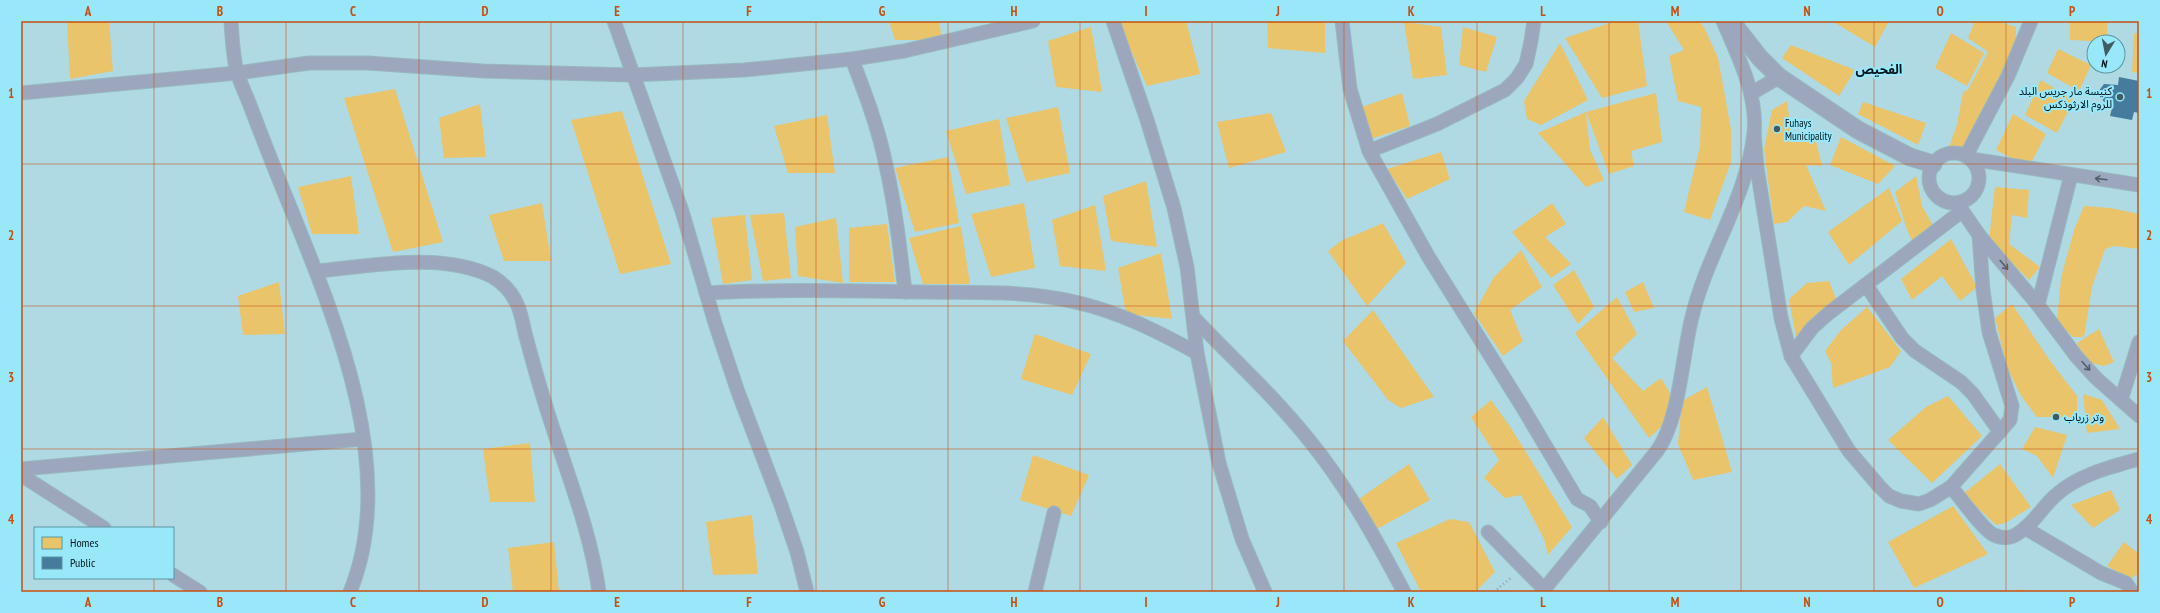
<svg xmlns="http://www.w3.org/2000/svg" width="2160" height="613" font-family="'PT Sans Narrow','Noto Sans Arabic',sans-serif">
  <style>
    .homes { fill: #e9c46a }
    .public { fill: #457b9d }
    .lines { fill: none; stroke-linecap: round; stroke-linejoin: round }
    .minor-casing { stroke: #98b8bf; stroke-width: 15 }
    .tertiary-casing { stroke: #98b8bf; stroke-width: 19 }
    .path { stroke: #8d9dac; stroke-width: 2.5; stroke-dasharray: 1 3; stroke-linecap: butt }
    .minor { stroke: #9ca7bd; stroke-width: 13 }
    .tertiary { stroke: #9ca7bd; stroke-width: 17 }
    .oneway { stroke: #4f606d }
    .grid { fill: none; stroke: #c64f0f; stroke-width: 1; stroke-opacity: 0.55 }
    .poi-dot { fill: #3f5c63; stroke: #99e8fa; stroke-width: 1.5 }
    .labels { text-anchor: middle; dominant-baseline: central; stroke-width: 4; stroke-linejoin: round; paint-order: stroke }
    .poi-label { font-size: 11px; fill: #02181d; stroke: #99e8fa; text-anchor: start }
    .quarter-label { font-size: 13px; font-weight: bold; fill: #02181d; stroke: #99e8fa }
    .neatline { fill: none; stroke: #c64f0f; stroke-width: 1.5 }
    .grid-label { font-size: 13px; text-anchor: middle; font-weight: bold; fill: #c64f0f }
  </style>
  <rect width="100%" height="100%" fill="#afdae4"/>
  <!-- homes -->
  <g class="homes">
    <polygon points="67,21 109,21 113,71 70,79"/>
    <polygon points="889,21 939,21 942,40 895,40"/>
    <polygon points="1186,21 1200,74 1147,86 1118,22"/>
    <polygon points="1267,21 1325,21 1325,53 1268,48"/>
    <polygon points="1616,21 1638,21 1647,86 1602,98 1565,38"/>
    <polygon points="1666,21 1699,21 1704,27 1718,58 1731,129 1731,162 1710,220 1684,212 1700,146 1701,107 1678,101 1669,56 1684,50"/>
    <polygon points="1832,21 1889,21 1875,47"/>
    <polygon points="1975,21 1996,21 2016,27 2016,48 1966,148 1949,147 1957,125 1963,92 1968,90 1988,52 1968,38"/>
    <polygon points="2070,21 2107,21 2107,42 2070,40"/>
    <polygon points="1404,22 1441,27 1447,75 1413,79"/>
    <polygon points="1091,27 1102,92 1056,87 1048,41"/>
    <polygon points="1463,27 1497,37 1486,72 1459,65"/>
    <polygon points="1951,33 1984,53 1967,86 1935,68"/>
    <polygon points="2134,33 2139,34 2139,73 2132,72"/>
    <polygon points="1560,43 1588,100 1541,125 1527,119 1524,101"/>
    <polygon points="1791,45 1855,70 1839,96 1782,58"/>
    <polygon points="2058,49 2091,65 2079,91 2047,73"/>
    <polygon points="2041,80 2074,100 2057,133 2025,115"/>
    <polygon points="395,89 443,242 393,252 344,98"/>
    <polygon points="1402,93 1410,126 1371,139 1362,107"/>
    <polygon points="1656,93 1662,142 1631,151 1634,166 1609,174 1586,112"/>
    <polygon points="1787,101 1792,140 1816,141 1822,166 1806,165 1826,211 1804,206 1787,222 1774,224 1764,149 1772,110"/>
    <polygon points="1863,102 1926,123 1918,145 1858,114"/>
    <polygon points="480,104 486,157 444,158 439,118"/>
    <polygon points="1058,107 1070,173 1026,182 1006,118"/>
    <polygon points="622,111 671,264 620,274 571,120"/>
    <polygon points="1586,112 1590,150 1604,180 1586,187 1538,133"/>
    <polygon points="1271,113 1286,152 1229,168 1217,122"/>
    <polygon points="2013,114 2046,134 2029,167 1996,150"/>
    <polygon points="827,115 835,173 788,173 774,126"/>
    <polygon points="999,119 1010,185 966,194 946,131"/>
    <polygon points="1841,137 1895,166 1878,184 1830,165"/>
    <polygon points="1441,152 1450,179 1407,199 1387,169"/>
    <polygon points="948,157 959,223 915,232 895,168"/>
    <polygon points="351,176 359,234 312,234 298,187"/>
    <polygon points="1916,176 1922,206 1934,227 1913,243 1906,227 1895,192"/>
    <polygon points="1146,181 1157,247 1111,241 1103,196"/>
    <polygon points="1995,187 2029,190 2027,218 2012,215 2009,244 2040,267 2029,280 1989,240"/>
    <polygon points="1889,188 1902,221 1849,265 1828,232"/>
    <polygon points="542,203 551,261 504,261 489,215"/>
    <polygon points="1024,203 1035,268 991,277 971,214"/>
    <polygon points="1552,203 1566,224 1545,237 1571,264 1551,278 1512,232"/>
    <polygon points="1095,205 1106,271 1060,266 1052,220"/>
    <polygon points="2084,206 2110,208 2139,214 2139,249 2114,246 2105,249 2092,287 2084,337 2073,337 2057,322 2061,278 2074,230"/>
    <polygon points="784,213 791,278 763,281 750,215"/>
    <polygon points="745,215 752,280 723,284 711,218"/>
    <polygon points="836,218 843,283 798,276 795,227"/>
    <polygon points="1383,223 1406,263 1367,306 1328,251 1341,241"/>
    <polygon points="887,224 895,282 849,282 849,228"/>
    <polygon points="961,226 970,284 923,284 909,238"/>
    <polygon points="1951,239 1977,287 1960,301 1942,276 1912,300 1901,279"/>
    <polygon points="1521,250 1542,287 1510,310 1523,341 1503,356 1474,313 1494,277"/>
    <polygon points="1161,253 1172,319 1126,314 1118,268"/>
    <polygon points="1574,270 1594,307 1578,324 1553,285"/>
    <polygon points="1829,281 1837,301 1796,337 1789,299 1807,283"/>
    <polygon points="279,282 285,334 243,335 238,296"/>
    <polygon points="1643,282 1654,308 1634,312 1625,292"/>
    <polygon points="1617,297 1637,334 1612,358 1643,391 1661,378 1671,395 1665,423 1649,438 1575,333"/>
    <polygon points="2012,304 2048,358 2077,396 2077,417 2037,417 2021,396 2007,367 1995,318"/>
    <polygon points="1867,307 1901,351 1890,367 1833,388 1831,363 1825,351 1841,330"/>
    <polygon points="1373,310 1434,397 1401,408 1388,400 1343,341"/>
    <polygon points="2099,329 2114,362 2104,366 2086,362 2077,343"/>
    <polygon points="1035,334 1091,354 1072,395 1021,379"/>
    <polygon points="1707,387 1732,472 1693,480 1678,444 1682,401"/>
    <polygon points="2083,394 2102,400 2120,429 2087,433"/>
    <polygon points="1948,396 1982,436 1932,483 1888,440 1926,407"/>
    <polygon points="1491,400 1511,428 1572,527 1548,555 1544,539 1521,495 1505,498 1484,478 1499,460 1471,417"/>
    <polygon points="1603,417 1632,465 1617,479 1584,438"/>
    <polygon points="2035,427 2067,435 2053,478 2037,456 2022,449"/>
    <polygon points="530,443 535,502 490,502 483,449"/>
    <polygon points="1033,455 1089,475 1071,516 1020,500"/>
    <polygon points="1409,464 1430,500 1377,529 1359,499"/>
    <polygon points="2000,464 2031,507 2005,523 1996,525 1963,494"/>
    <polygon points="2111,490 2120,510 2093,528 2071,505"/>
    <polygon points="1953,506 1988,554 1914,588 1888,542"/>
    <polygon points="752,515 758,574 713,575 706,522"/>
    <polygon points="1450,519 1469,522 1495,572 1475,592 1421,592 1396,543"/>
    <polygon points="554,542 559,592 513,592 508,548"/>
    <polygon points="2124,542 2139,554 2139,573 2130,579 2107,566"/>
    <polygon points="2017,589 2027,591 2027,592 2017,592"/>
  </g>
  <!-- public -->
  <polygon class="public" points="2119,77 2139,81 2139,113 2134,112 2132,120 2110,116 2113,104 2104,102 2098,92 2104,84 2118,85"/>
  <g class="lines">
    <!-- minor casing -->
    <g class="minor-casing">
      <g id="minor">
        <path d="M231,21C232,38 233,56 237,72C240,82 244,91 248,100C256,121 264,142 272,162C321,287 405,458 350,592"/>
        <polyline points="614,21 682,211 715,323 738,392 781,505 797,552 807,592"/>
        <polyline points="1113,21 1147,120 1174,208 1187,267 1197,353 1219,463 1242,539 1265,592"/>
        <polyline points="1342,21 1350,89 1369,151 1428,256 1523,408 1577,499 1590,506 1601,522"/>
        <path d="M852,59C865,93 878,127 885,161C895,204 900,248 905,292"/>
        <polyline points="21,93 237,73 309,63 368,63 483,71 632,75 744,70 852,59 904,51 1033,21"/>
        <polyline points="1752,93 1779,77"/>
        <polyline points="1754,133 1757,168 1781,318 1791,356 1849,451 1879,486 1889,496 1901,501 1919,504 1930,500 1951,487 2010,420 2012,406 1989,332 1983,290 1979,235"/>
        <polyline points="1369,151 1437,124 1505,90 1517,78 1526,64 1531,41 1534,21"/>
        <circle cx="1954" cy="178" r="25"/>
        <polyline points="1966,156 2008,76 2031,21"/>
        <polyline points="1971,159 2139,185"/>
        <polyline points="1957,203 1979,235 2038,305 2076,356 2096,378 2139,416"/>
        <path d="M317,271C370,266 444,251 493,277C503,283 512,293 517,304C521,312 523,324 525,333C531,355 537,378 544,400C563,464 590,526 599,592"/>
        <polyline points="1866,285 1902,338 1915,351 1961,382 1973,394 2000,432"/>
        <path d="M706,293C779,289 851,291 924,292C973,293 1026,290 1075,302C1117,311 1159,332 1197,353"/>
        <polyline points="2038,305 2071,175"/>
        <path d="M1194,318C1233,359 1274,396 1309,440C1346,485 1377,541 1404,592"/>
        <polyline points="1791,356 1812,328 1829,313 1962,211"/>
        <polyline points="2121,400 2139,342"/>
        <polyline points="21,469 363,439"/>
        <polyline points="21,475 104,528"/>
        <path d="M1951,487C1960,497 1984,531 1994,535C2001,538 2010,539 2017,534C2033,525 2042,507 2056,495C2078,475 2110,467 2139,459"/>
        <polyline points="2025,528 2101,573 2126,583 2132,592"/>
        <polyline points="1488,532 1544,589"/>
        <polyline points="173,575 200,592"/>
        <polyline points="1035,592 1054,513"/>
        <path d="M1542,592L1657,451C1680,419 1682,356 1692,317C1707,254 1746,200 1754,134C1758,95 1738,56 1723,21"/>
      </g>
    </g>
    <!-- tertiary casing -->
    <g class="tertiary-casing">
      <polyline id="tertiary" points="1731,21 1760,58 1779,77 1858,130 1910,157 1933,164"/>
    </g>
    <!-- path -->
    <polyline class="path" points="1494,592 1512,577"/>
    <!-- minor -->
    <use href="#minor" class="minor"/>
    <!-- tertiary -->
    <use href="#tertiary" class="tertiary"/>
  </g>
  <!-- one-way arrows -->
  <defs><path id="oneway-shaft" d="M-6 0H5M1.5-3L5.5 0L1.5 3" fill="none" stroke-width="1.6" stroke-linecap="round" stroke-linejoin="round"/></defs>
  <g class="oneway">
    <use href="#oneway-shaft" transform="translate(2101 179) rotate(-173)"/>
    <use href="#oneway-shaft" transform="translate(2004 265) rotate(50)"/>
    <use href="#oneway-shaft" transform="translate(2086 366) rotate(48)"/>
  </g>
  <!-- grid -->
  <path class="grid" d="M154,21V528M286,21V592M419,21V592M551,21V592M683,21V592M816,21V592M948,21V592M1080,21V592M1212,21V592M1344,21V592M1477,21V592M1609,21V592M1741,21V592M1874,21V592M2006,21V592M21,164H2139M21,306H2139M21,449H2139M154,578V592"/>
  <!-- markers -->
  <g class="poi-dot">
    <circle cx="2120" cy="97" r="4"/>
    <circle cx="1777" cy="129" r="4"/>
    <circle cx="2056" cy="417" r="4"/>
  </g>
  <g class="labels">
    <!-- poi labels -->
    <g class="poi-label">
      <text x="2112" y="91" text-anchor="end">كنيسة مار جريس البلد<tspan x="2112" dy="13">للروم الارثوذكس</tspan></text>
      <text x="1785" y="123">Fuhays<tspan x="1785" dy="13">Municipality</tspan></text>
      <text x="2064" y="417">وتر زرياب</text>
    </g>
    <!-- quarter labels -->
    <g class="quarter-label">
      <text x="1879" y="69">الفحيص</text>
    </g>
  </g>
  <!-- border -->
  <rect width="2160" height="613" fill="none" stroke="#99e8fa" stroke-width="44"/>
  <!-- legend -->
  <rect x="34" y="527" width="140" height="52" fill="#99e8fa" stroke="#5d95a2"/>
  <rect x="42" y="537" width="20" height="12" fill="#e9c46a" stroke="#5d95a2"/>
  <text x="70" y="547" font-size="12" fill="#02181d">Homes</text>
  <rect x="42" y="557" width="20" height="12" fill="#457b9d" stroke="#5d95a2"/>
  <text x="70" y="567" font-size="12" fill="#02181d">Public</text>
  <!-- north arrow -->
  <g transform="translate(2106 54) rotate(190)"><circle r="19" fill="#99e8fa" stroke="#5d95a2"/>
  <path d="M0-3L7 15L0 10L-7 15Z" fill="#3f5c63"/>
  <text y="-6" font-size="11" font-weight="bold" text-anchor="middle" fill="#02181d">N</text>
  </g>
  <rect x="22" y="22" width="2116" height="569" class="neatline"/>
  <g class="grid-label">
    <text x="88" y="16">A</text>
    <text x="220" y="16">B</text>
    <text x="353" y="16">C</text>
    <text x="485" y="16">D</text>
    <text x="617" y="16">E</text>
    <text x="749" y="16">F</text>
    <text x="882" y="16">G</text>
    <text x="1014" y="16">H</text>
    <text x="1146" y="16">I</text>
    <text x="1278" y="16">J</text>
    <text x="1411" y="16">K</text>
    <text x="1543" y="16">L</text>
    <text x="1675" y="16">M</text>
    <text x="1807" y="16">N</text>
    <text x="1940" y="16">O</text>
    <text x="2072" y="16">P</text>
    <text x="11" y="98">1</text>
    <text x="2149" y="98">1</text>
    <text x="11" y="240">2</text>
    <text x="2149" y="240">2</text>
    <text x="11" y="382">3</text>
    <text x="2149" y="382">3</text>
    <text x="11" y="524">4</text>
    <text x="2149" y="524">4</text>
    <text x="88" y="607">A</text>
    <text x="220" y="607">B</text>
    <text x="353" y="607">C</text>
    <text x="485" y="607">D</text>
    <text x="617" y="607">E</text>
    <text x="749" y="607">F</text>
    <text x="882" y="607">G</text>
    <text x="1014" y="607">H</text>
    <text x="1146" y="607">I</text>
    <text x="1278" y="607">J</text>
    <text x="1411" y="607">K</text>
    <text x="1543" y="607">L</text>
    <text x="1675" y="607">M</text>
    <text x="1807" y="607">N</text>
    <text x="1940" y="607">O</text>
    <text x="2072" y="607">P</text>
  </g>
</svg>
